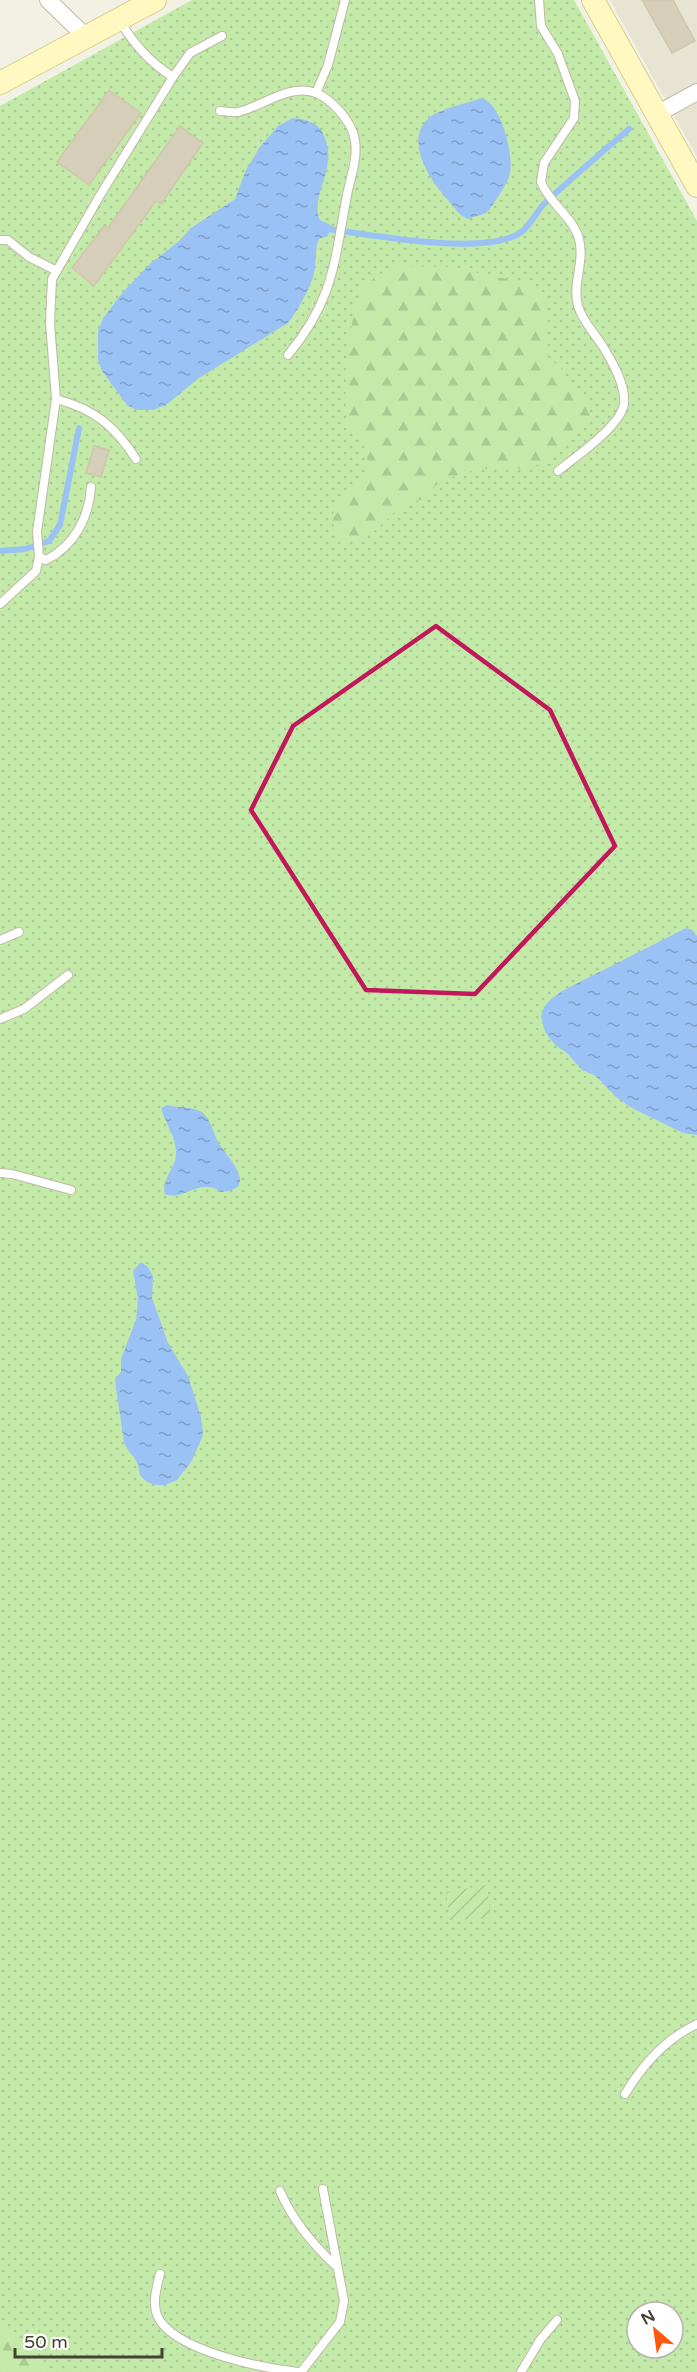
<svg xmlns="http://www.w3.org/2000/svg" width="697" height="2372" font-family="'Varela Round',sans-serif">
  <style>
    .residential { fill: #e7e4d1 }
    .grass { fill: url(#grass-dots); fill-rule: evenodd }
    .forest { fill: url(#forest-firs) }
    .garden { fill: url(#garden-furrows) }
    .water { fill: url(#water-ripples) }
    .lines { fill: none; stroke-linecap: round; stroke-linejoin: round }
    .stream { stroke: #9bc2f5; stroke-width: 6 }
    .building { fill: #d5ceb8; stroke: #d0c7ab; stroke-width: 1.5 }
    .lane-casing { stroke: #bfbaa5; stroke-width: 10 }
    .street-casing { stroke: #bfbaa5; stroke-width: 18 }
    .secondary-casing { stroke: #d6cf90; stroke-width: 24 }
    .lane { stroke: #fff; stroke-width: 8 }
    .street { stroke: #fff; stroke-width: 16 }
    .secondary { stroke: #fff9c1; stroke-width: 22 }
    .marked { fill: none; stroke: #c2185b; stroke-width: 4.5; stroke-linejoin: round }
  </style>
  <defs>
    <pattern id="grass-dots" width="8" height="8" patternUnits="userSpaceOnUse" patternTransform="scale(1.5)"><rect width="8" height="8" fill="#c3eaa9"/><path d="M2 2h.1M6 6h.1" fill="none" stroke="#a9ca92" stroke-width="1.8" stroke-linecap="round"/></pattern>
    <pattern id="forest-firs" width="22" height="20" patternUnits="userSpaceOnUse" patternTransform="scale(1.5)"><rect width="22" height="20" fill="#c3eaa9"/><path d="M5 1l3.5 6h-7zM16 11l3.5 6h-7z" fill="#a9ca92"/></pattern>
    <pattern id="garden-furrows" width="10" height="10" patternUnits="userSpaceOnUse" patternTransform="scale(1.5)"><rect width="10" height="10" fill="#c3eaa9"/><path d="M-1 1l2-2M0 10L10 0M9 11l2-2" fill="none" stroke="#a9ca92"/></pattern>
    <pattern id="water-ripples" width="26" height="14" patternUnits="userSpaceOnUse" patternTransform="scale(1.5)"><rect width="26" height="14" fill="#9bc2f5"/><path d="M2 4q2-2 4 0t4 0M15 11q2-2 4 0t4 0" fill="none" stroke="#809fc7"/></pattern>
  </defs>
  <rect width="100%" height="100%" fill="#f3f1e3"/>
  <!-- residential -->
  <polygon class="residential" points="610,0 697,0 697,157"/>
  <!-- grass -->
  <path class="grass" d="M192,0H574L697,221V2372H0V106ZM637,2312H673V2348H637Z"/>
  <!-- forest -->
  <g class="forest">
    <path d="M398,266L455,267L489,276L524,282L544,297L548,357L561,368L569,384L591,401L589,422L555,455L527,470C501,464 458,470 435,486C430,490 426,496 422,500C386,501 382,548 339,539L331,519C339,498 348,487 367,475C369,461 367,447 358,436C356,432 351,429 349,425C340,407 350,310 361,292C371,278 381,272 398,266Z"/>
    <polygon points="0,2328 30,2344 47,2372 0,2372"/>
  </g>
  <!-- garden -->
  <polygon class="garden" points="487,1885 491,1918 450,1920 446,1892"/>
  <!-- water -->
  <g class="water">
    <path d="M481,98C501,102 514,155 510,173C509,181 492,208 486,213C480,216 474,216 468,219C459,216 454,207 448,200C431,182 403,140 429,118C440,108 467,104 481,98Z"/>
    <path d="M293,118C307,119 319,123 324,136C339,169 309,194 320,220L331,225L328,236L319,239C314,251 317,265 313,277C308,292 298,310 288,323L199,378L166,405L153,410H136L127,405L102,371L98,360V330L104,317L123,292L150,264L179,241L191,228L235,199L246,170L260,147L278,126Z"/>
    <polygon points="686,928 692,930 697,936 697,1135 683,1133 632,1108 616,1097 596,1076 582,1070 567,1053 555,1045 545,1032 541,1017 544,1007 551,999 564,990"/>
    <path d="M167,1105C177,1108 194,1106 203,1113C210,1119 214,1134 218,1142C227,1157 261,1189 221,1192C199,1176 184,1202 165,1194C160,1181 176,1168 176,1154C177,1138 165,1123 161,1108Z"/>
    <path d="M141,1262L148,1267L153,1276L152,1298L168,1343L188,1376L201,1417L203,1432L201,1440L191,1462L177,1480L165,1485H156L147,1482L140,1475C137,1453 130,1458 124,1442L116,1388L115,1379L121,1372V1359L136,1320L138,1299L133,1271Z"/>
  </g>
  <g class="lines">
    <!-- stream -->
    <g class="stream">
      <path d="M321,228C366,234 483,257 520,233C531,226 536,211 546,202C573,177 601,153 629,129"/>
      <polyline points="0,551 25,549 49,541 60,525 79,428"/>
    </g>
  </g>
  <!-- building -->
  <g class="building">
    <polygon points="642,0 673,0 695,41 672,53"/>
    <polygon points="109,90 141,113 89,185 57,162"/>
    <polygon points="180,126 203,143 161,204 156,201 94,286 72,268 104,226 108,228"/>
    <polygon points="94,446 109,450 101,477 86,473"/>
  </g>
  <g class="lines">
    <!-- lane casing -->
    <g class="lane-casing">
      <g id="lane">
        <path d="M539,0L541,26L558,54L575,101L574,118L544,163L541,182C549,203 573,217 579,239C585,262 572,283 578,306C582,320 594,333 602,345C612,361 626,385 624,404C621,426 575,457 558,471"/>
        <polyline points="173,77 190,53 222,36"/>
        <polyline points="316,93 328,65 345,0"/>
        <path d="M220,111C226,111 232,113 238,112C263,106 290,83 316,93C333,100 353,123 355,141C358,158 350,179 347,195C334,263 334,299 288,355"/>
        <polyline points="0,240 8,240 29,257 57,271"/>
        <path d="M56,399C94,409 115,426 136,459"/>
        <path d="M39,557L46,560C74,546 89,518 91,487"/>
        <path d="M0,604L36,571L39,557L37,532L56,399L50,323L52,279L99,197L173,77C149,62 133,44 119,19"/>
        <polyline points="0,940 19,932"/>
        <polyline points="0,1019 24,1009 68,975"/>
        <polyline points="0,1173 12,1174 71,1190"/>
        <path d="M625,2094C643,2064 665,2039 697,2024"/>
        <path d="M280,2191C293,2221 312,2244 336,2266"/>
        <path d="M160,2274C157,2286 152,2302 157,2315C172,2351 263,2368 298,2372"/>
        <polyline points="301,2372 340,2322 344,2301 323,2189"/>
        <polyline points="521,2372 540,2340 557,2320"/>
      </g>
    </g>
    <!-- street casing -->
    <g class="street-casing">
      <g id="street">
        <polyline points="48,0 85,36"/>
        <polyline points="657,114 697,92"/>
      </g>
    </g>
    <!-- secondary casing -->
    <g class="secondary-casing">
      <g id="secondary">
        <polyline points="593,0 697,186"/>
        <polyline points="0,83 155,0"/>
      </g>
    </g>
    <!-- lane -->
    <use href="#lane" class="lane"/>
    <!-- street -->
    <use href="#street" class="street"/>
    <!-- secondary -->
    <use href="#secondary" class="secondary"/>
  </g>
  <!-- marked area -->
  <path class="marked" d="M436,626L550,710L615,846L475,994L366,990L251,810L293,726Z"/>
  <!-- north arrow -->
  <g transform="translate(655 2330) rotate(331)"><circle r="28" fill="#ffffff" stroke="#b5b3ad" stroke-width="1.5"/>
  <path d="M0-4.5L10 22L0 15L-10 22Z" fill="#ff570e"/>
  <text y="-9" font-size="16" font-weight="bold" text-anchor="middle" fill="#454133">N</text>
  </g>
  <!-- scale -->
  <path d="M15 2348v9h147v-9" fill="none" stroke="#454133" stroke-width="3"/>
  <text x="24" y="2348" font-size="18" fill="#454133" stroke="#ffffff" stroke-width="4.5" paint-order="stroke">50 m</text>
</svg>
